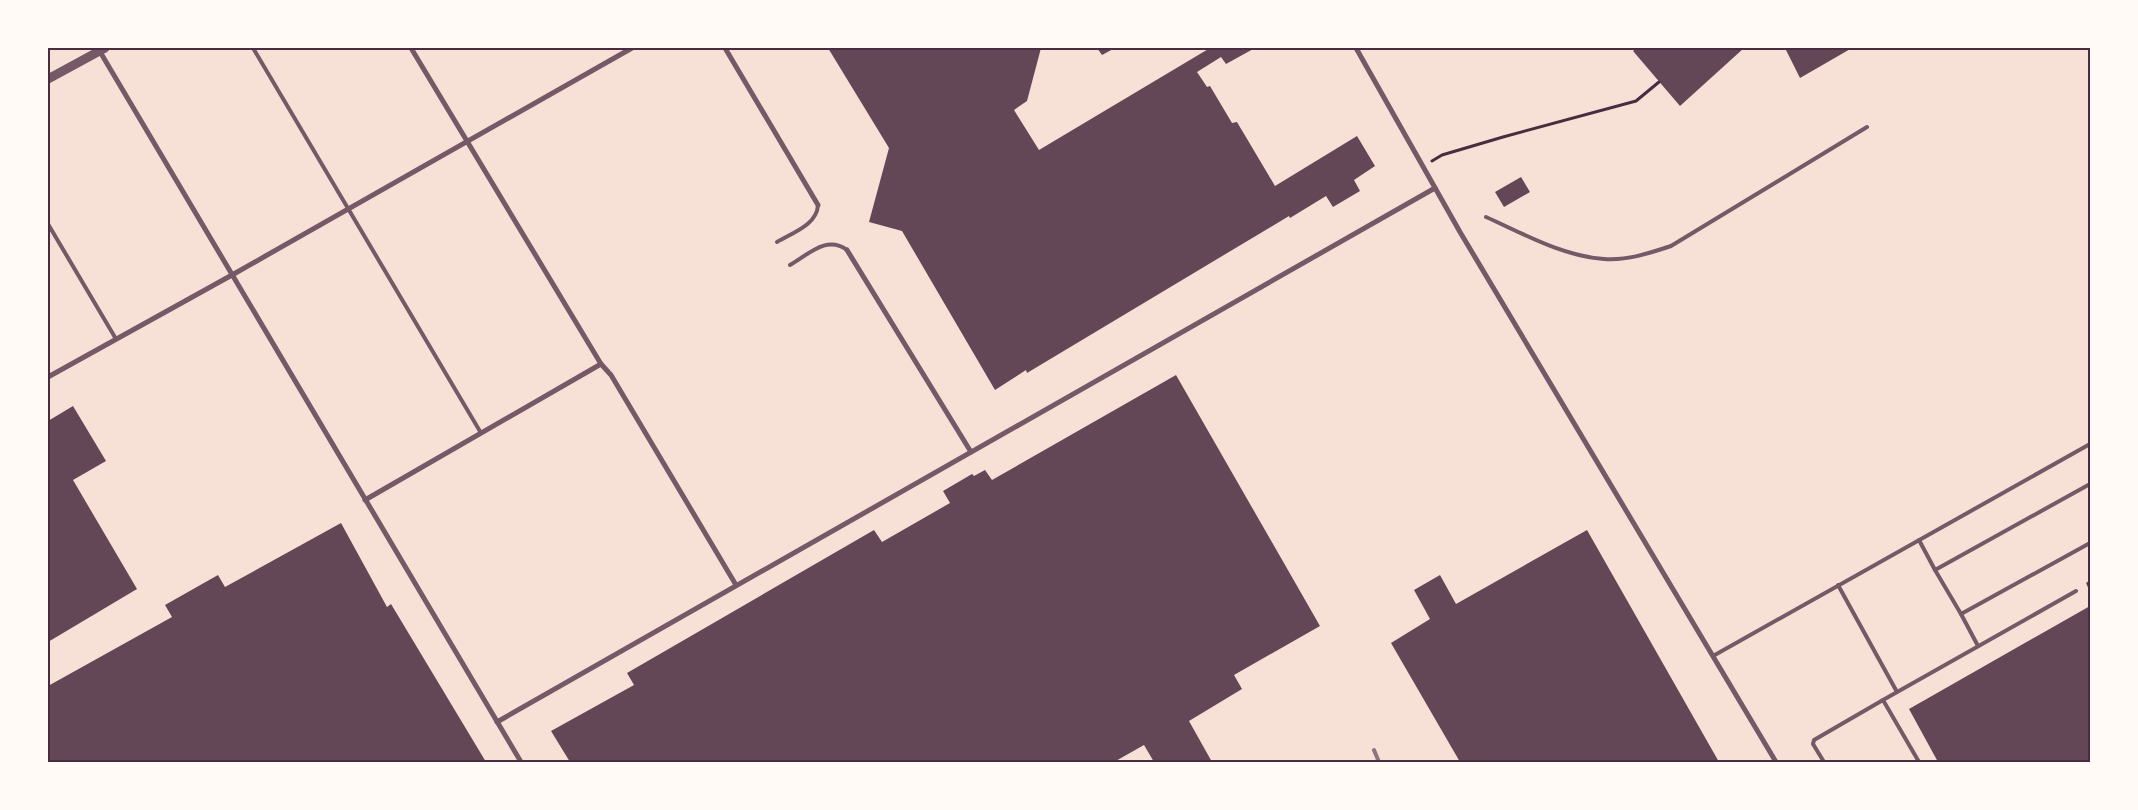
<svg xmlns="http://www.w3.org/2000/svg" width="2138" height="810" font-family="Lato,sans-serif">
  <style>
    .building { fill: #644757 }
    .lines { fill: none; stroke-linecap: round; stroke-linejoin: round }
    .path { stroke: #4a2c40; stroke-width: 3 }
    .service { stroke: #755966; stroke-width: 4 }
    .minor { stroke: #755966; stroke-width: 5 }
    .tertiary { stroke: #755966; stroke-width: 9 }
    .rail { stroke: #8f747c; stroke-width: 4 }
    .neatline { fill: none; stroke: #4a2c40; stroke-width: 2 }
  </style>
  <rect width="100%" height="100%" fill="#f7e1d7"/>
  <!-- building -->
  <g class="building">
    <polygon points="828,48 1041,48 1027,101 1014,110 1039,150 1210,48 1255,48 1226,64 1221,57 1197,72 1207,87 1210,86 1232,123 1237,122 1275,186 1357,136 1375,166 1354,180 1360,191 1333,207 1326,196 1290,218 1289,216 1027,373 1026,370 995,390 902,231 869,222 889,148"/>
    <polygon points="1097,48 1115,48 1102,55"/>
    <polygon points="1637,48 1744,48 1680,106 1633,51"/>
    <polygon points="1785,48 1852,48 1800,78"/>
    <polygon points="1521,177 1530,192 1504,207 1495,192"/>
    <polygon points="1176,375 1320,626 1234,675 1242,689 1189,721 1212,762 1154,762 1144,745 1114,762 570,762 551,731 634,685 627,673 874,530 882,542 950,503 943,491 972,474 974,476 985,470 992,480"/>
    <polygon points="73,406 106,461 73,480 137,589 48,642 48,421"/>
    <polygon points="341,523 387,607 391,604 486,762 48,762 48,686 172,617 165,605 218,575 225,587"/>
    <polygon points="1587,530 1719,762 1460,762 1391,643 1430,619 1414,590 1440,575 1456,604"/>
    <polygon points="2090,580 2090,592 2086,583"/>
    <polygon points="2090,606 2090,762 1938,762 1909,709"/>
  </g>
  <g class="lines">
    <!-- path -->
    <polyline class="path" points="1432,161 1442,155 1503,137 1636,101 1659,82"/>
    <!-- service -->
    <g class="service">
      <polyline points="253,48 481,433"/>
      <path d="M1486,217C1524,234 1562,256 1604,259C1626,261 1650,253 1671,246L1867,127"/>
      <polyline points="48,224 116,339"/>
      <path d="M777,242C792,233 817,225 818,205"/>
      <path d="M790,265C809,254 827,235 847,250"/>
      <polyline points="1919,540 1935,570"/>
      <polyline points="1838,585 1897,692"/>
      <polyline points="1961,614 1935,570 2090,484"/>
      <polyline points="1978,646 1961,614 2090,543"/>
      <polyline points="1713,656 2090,444"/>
      <polyline points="1824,762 1813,744 1814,740 1883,700"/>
      <polyline points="1919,762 1883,700 2076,591"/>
    </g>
    <!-- minor -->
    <g class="minor">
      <polyline points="411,48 601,364 611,375 736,585"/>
      <polyline points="725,48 818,205"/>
      <polyline points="1356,48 1460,232 1776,762"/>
      <polyline points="99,50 521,762"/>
      <polyline points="847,250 971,452"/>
      <polyline points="48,377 232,275 632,48"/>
      <polyline points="365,500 601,364"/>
      <polyline points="497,722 1435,188"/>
    </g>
    <!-- tertiary -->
    <polyline class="tertiary" points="48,79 105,48"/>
    <!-- rail -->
    <polyline class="rail" points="1374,750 1379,762"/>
  </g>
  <!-- border -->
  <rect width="2138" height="810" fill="none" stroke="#fffaf5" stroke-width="98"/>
  <rect x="49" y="49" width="2040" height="712" class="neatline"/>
</svg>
